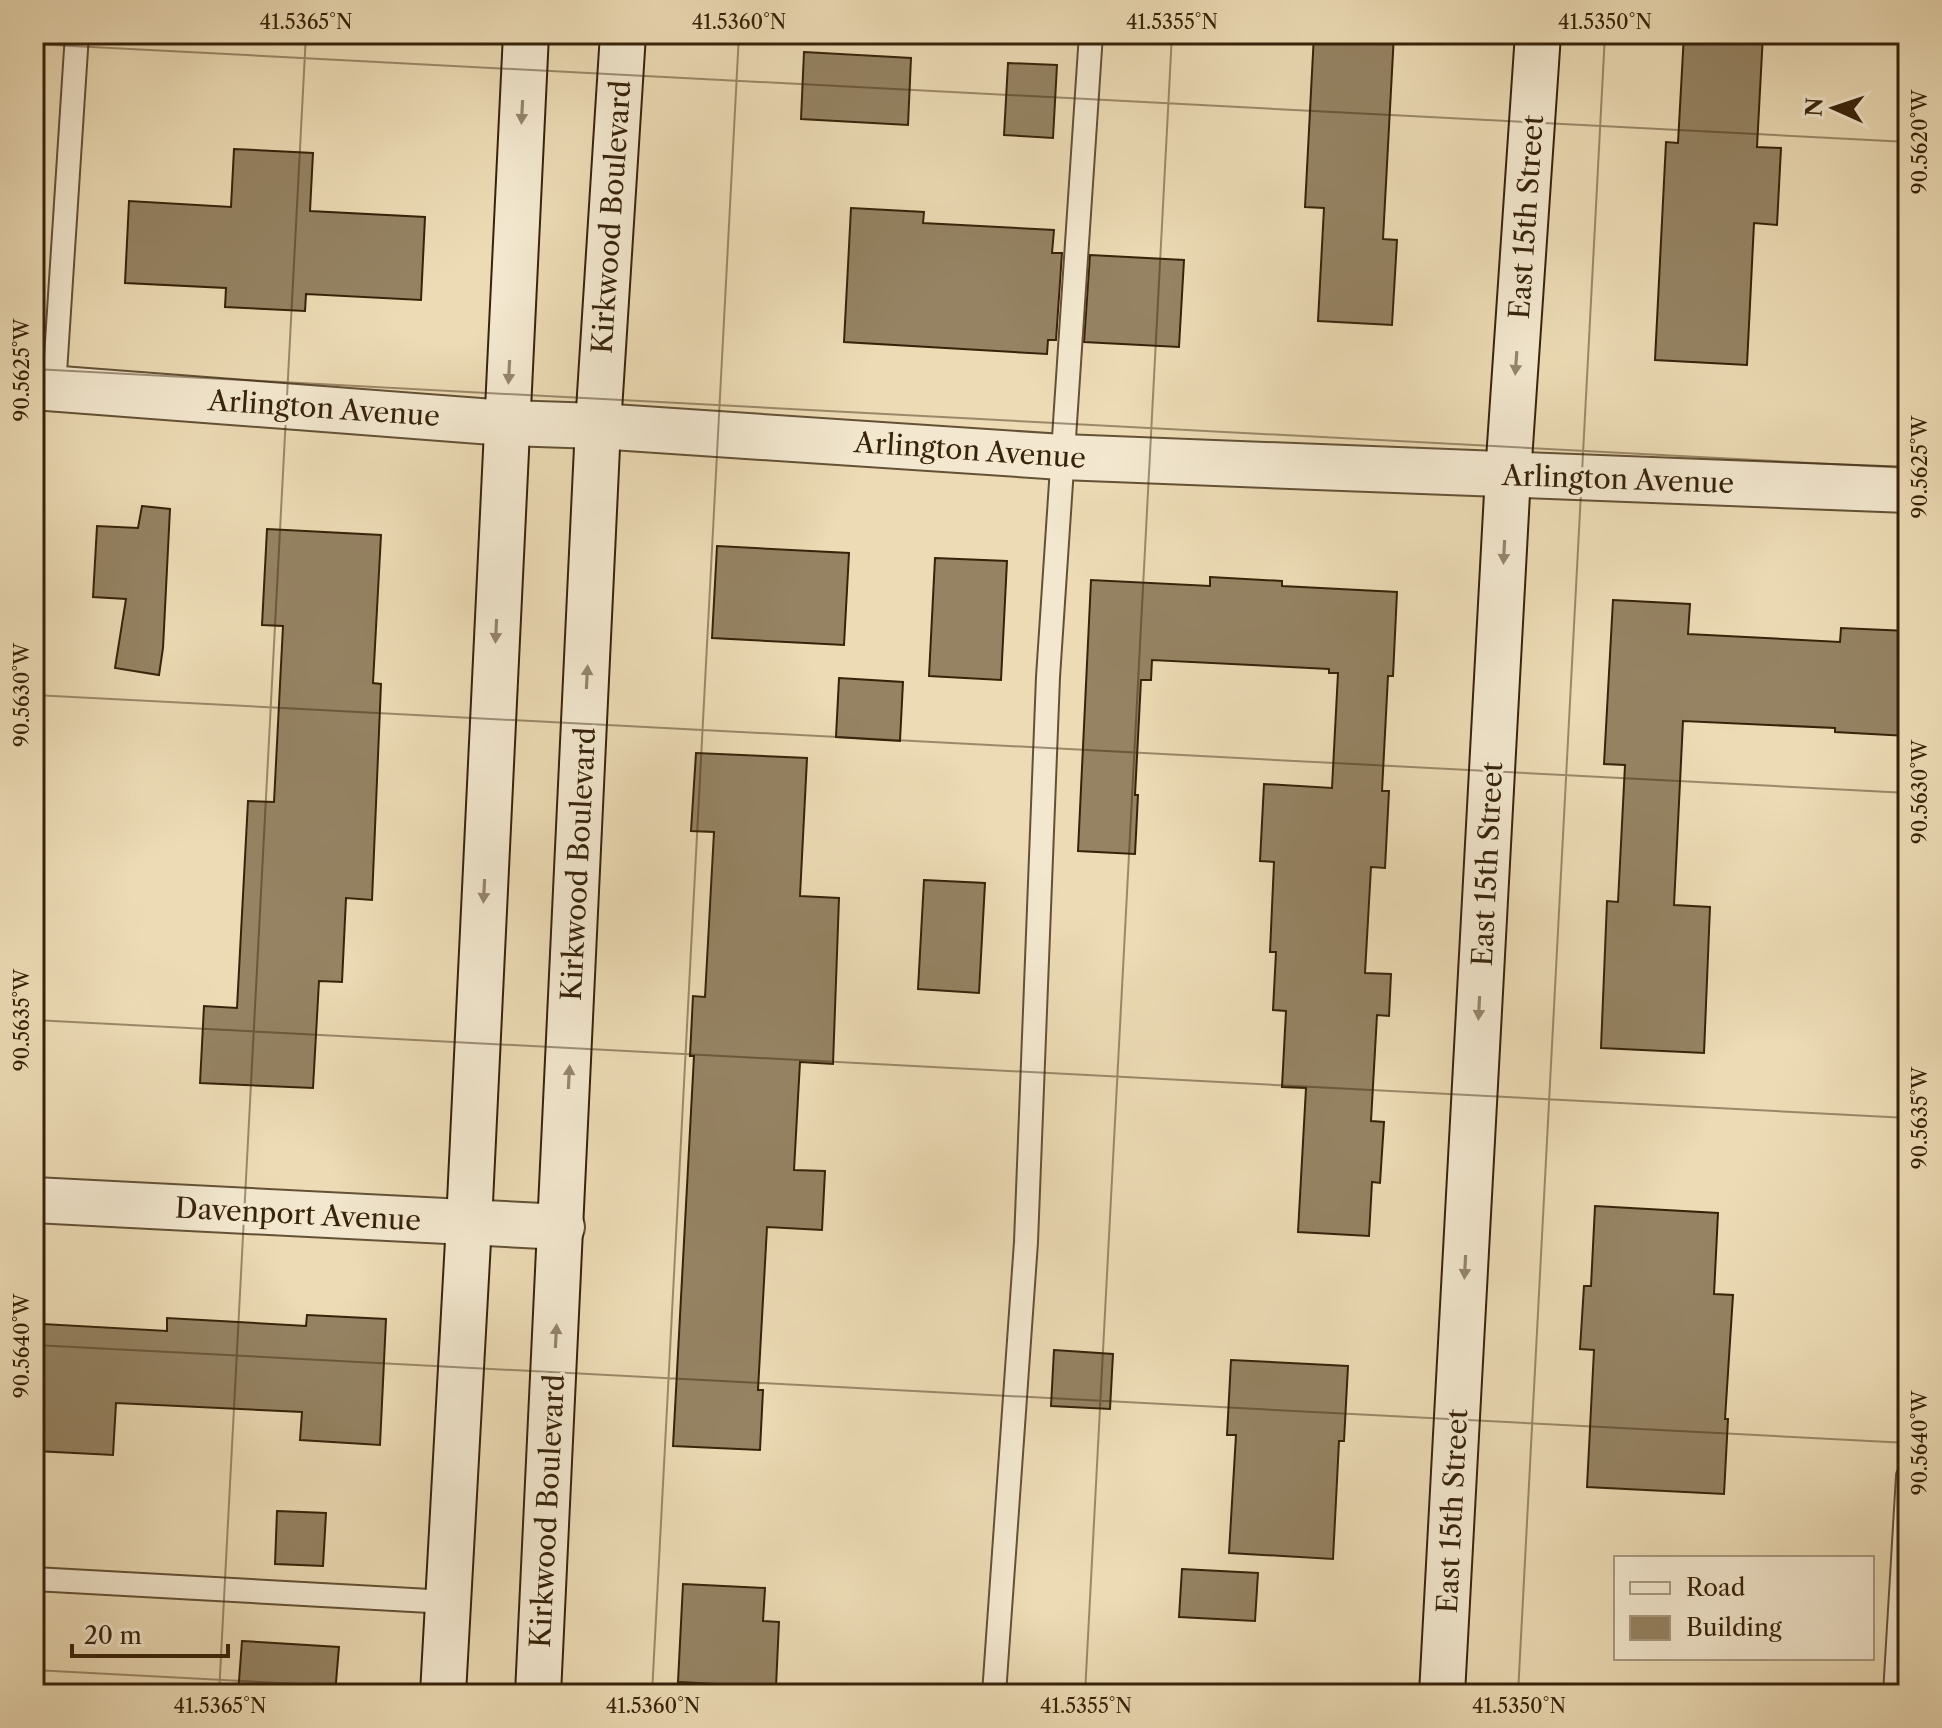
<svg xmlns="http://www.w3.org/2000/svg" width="1942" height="1728" font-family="'Libre Caslon Text',serif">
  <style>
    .building { fill: #958363; stroke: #37230a; stroke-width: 2 }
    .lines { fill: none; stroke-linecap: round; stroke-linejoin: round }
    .lane-casing { stroke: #645135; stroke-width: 26 }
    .street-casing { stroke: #645135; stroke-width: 48 }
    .secondary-casing { stroke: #37230a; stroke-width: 48 }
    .lane { stroke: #f3e8cf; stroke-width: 22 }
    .street { stroke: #f3e8cf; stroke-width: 44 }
    .secondary { stroke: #f3e8cf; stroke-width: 44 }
    .oneway { fill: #95866c }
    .ticks { fill: none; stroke: #37230a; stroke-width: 2; stroke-opacity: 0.45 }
    .labels { text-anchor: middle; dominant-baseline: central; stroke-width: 7; stroke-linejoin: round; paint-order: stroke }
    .street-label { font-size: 28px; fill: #37230a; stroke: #f3e8cf }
    .neatline { fill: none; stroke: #37230a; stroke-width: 3 }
    .ticks-label { font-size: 20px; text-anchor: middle; fill: #37230a }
  </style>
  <rect width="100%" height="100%" fill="#ecdbb5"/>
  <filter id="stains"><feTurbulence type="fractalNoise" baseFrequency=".0025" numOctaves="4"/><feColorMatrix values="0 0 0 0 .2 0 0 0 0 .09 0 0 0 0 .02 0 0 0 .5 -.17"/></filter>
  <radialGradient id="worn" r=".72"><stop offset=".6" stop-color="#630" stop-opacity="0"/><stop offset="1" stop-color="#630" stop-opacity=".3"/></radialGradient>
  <!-- building -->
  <g class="building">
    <polygon points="1314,34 1394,34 1383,239 1397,240 1392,325 1318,321 1324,208 1305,207"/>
    <polygon points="1684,34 1763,34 1757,147 1781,148 1777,225 1754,223 1747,365 1655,360 1666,142 1678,143"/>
    <polygon points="804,52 911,58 908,125 801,119"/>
    <polygon points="1008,63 1057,65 1053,138 1004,135"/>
    <polygon points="234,149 313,153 310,211 425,217 421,300 306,294 305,311 225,307 226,288 125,283 129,201 231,207"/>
    <polygon points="851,208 924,212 923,223 1054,230 1052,253 1062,253 1056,340 1048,340 1047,354 844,342"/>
    <polygon points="1090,255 1184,260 1179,347 1084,342"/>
    <polygon points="142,506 170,509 163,648 159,675 115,668 126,599 93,597 97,526 138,528"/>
    <polygon points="267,529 381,535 373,683 381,684 372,900 346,898 342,982 319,981 313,1088 200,1083 204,1006 237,1008 248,801 274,802 283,626 262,625"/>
    <polygon points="717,546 849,553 844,645 712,638"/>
    <polygon points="935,558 1007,561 1001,680 929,676"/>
    <polygon points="1210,577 1282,581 1282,586 1397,592 1393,676 1388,676 1382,791 1389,791 1385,868 1371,867 1365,973 1391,974 1389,1016 1377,1015 1371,1121 1384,1122 1380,1183 1372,1182 1369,1236 1298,1232 1306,1088 1282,1087 1286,1011 1273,1010 1276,952 1270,952 1274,862 1260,861 1264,784 1332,788 1338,673 1329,673 1329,669 1152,660 1151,680 1141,680 1135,795 1138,795 1135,854 1078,851 1091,580 1210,586"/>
    <polygon points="1613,600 1690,604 1688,634 1840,642 1841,628 1908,631 1907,736 1835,732 1835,728 1683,721 1674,905 1710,907 1704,1053 1601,1048 1607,901 1618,902 1625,765 1604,764"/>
    <polygon points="839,678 903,682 900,741 836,737"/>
    <polygon points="696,753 807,758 800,896 839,898 833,1064 800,1062 794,1170 825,1171 822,1230 767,1227 758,1390 763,1390 760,1450 673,1446 694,1056 690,1056 693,996 705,997 714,832 691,831"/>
    <polygon points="924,880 985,883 979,993 918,989"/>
    <polygon points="1595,1206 1718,1213 1714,1294 1733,1295 1725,1419 1728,1419 1724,1494 1587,1487 1594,1350 1580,1349 1584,1286 1591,1286"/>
    <polygon points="307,1315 386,1319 380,1445 300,1440 302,1412 116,1403 113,1455 36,1451 43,1324 167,1331 167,1318 306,1326"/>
    <polygon points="1054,1350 1113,1354 1110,1409 1051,1406"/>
    <polygon points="1231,1360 1348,1366 1344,1441 1339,1441 1333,1559 1229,1553 1236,1435 1227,1435"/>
    <polygon points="277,1511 326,1513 323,1566 275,1564"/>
    <polygon points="1182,1569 1258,1573 1255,1621 1179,1617"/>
    <polygon points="683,1584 765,1588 763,1621 779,1622 776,1687 678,1682"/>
    <polygon points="242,1641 339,1647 335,1694 238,1694"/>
  </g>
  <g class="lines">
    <!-- lane casing -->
    <g class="lane-casing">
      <g id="lane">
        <polyline points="54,388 77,34"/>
        <polyline points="34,1579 448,1602"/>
        <polyline points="994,1694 1026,1242 1048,677 1091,34"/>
        <polyline points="1895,1694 1908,1476"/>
      </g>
    </g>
    <!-- street casing -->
    <g class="street-casing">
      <g id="street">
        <polyline points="34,387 506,423 598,426 1062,457 1908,490"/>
        <polyline points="34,1200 562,1227"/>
      </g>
    </g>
    <!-- secondary casing -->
    <g class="secondary-casing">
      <g id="secondary">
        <polyline points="443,1694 469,1223 526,34"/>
        <polyline points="538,1694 598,426 623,34"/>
        <polyline points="1442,1694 1508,475 1538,34"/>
      </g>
    </g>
    <!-- lane -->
    <use href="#lane" class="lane"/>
    <!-- street -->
    <use href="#street" class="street"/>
    <!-- secondary -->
    <use href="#secondary" class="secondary"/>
  </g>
  <!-- one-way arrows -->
  <defs><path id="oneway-solid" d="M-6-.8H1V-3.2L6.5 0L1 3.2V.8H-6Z" transform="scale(2)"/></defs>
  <g class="oneway">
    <use href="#oneway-solid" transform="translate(522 112) rotate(93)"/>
    <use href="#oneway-solid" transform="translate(1516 363) rotate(94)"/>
    <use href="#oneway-solid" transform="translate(509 372) rotate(93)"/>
    <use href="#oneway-solid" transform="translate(1504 552) rotate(93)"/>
    <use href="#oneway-solid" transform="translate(496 631) rotate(93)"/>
    <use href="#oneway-solid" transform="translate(587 677) rotate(-87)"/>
    <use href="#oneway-solid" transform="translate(484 891) rotate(93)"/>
    <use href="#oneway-solid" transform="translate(1479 1008) rotate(93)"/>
    <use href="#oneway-solid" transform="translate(569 1077) rotate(-87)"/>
    <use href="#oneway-solid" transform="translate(1465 1267) rotate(93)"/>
    <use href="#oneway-solid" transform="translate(556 1336) rotate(-87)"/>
  </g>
  <!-- ticks -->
  <path class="ticks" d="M34,44L1908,142M34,369L1908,468M34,695L1908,793M34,1020L1908,1118M34,1345L1908,1443M34,1670L485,1694M219,1694L306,34M652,1694L739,34M1085,1694L1172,34M1518,1694L1605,34"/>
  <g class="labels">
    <!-- street labels -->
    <g class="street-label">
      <text transform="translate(611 217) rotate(-86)">Kirkwood Boulevard</text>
      <text transform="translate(1526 217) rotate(-86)">East 15th Street</text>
      <text transform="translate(324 408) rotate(4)">Arlington Avenue</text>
      <text transform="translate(970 450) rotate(4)">Arlington Avenue</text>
      <text transform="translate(1618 479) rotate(2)">Arlington Avenue</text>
      <text transform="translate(578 864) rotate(-87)">Kirkwood Boulevard</text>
      <text transform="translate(1487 864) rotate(-87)">East 15th Street</text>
      <text transform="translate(298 1214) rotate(3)">Davenport Avenue</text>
      <text transform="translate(547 1511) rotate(-87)">Kirkwood Boulevard</text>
      <text transform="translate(1452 1511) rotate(-87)">East 15th Street</text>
    </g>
  </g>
  <!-- margin -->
  <rect width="1942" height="1728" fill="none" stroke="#ecdbb5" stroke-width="88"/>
  <!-- legend -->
  <rect x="1614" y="1556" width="260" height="104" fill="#f3e8cf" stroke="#a89980" stroke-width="2"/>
  <rect x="1630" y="1582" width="40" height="12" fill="#f3e8cf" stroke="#a89980" stroke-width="2"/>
  <text x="1686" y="1596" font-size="24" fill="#37230a">Road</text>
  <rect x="1630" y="1616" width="40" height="24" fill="#958363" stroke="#a89980" stroke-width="2"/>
  <text x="1686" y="1636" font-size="24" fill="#37230a">Building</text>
  <!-- north arrow -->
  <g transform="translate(1834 108) rotate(273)" stroke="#f3e8cf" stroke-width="6" paint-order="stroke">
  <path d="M0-6L14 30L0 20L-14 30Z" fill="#37230a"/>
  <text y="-12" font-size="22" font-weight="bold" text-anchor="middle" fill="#37230a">N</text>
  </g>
  <!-- scale -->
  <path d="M72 1644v12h156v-12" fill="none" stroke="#37230a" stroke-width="4"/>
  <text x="84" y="1644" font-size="24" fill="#37230a" stroke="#f3e8cf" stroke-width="6" paint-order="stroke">20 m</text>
  <rect x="44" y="44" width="1854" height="1640" class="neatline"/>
  <g class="ticks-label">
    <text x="306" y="29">41.5365°N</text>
    <text x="739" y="29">41.5360°N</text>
    <text x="1172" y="29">41.5355°N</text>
    <text x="1605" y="29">41.5350°N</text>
    <text transform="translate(1920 142) rotate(-90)" y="7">90.5620°W</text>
    <text transform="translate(22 370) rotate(-90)" y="7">90.5625°W</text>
    <text transform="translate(1920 467) rotate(-90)" y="7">90.5625°W</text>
    <text transform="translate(22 695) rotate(-90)" y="7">90.5630°W</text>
    <text transform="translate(1920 792) rotate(-90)" y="7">90.5630°W</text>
    <text transform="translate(22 1020) rotate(-90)" y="7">90.5635°W</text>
    <text transform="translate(1920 1118) rotate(-90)" y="7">90.5635°W</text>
    <text transform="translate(22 1346) rotate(-90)" y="7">90.5640°W</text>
    <text transform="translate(1920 1443) rotate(-90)" y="7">90.5640°W</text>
    <text x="220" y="1713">41.5365°N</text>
    <text x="653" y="1713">41.5360°N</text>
    <text x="1086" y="1713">41.5355°N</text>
    <text x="1519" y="1713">41.5350°N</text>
  </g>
  <rect width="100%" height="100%" filter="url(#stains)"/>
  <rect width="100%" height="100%" fill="url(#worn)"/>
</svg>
